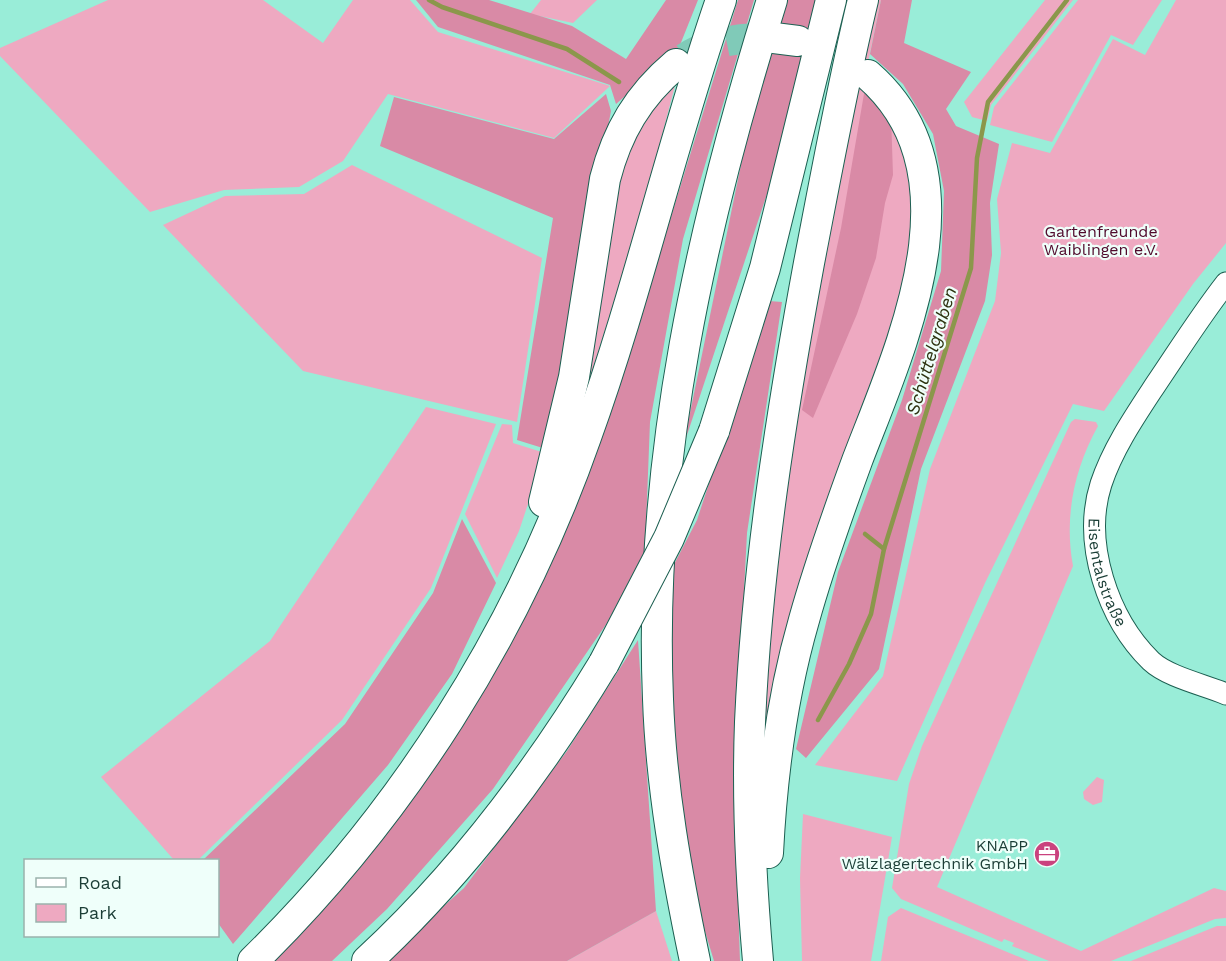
<svg xmlns="http://www.w3.org/2000/svg" width="1226" height="961" font-family="'Work Sans',sans-serif">
  <style>
    .green { fill: #eea9c1 }
    .forest { fill: #d98aa6 }
    .lines { fill: none; stroke-linecap: round; stroke-linejoin: round }
    .stream { stroke: #8b974b; stroke-width: 4.5 }
    .highway-tunnel { stroke: #80cab8; stroke-width: 30; stroke-dasharray: 30 15; stroke-linecap: butt }
    .minor-casing { stroke: #1c5f51; stroke-width: 23 }
    .highway-casing { stroke: #1c5f51; stroke-width: 32 }
    .minor { stroke: #fff; stroke-width: 21 }
    .highway { stroke: #fff; stroke-width: 30 }
    .highway-bridge-casing { stroke: #1c5f51; stroke-width: 32; stroke-linecap: butt }
    .highway-bridge { stroke: #fff; stroke-width: 30 }
    .labels { text-anchor: middle; dominant-baseline: central; stroke-width: 4.5; stroke-linejoin: round; paint-order: stroke }
    .park-label { font-size: 16px; fill: #500a2c; stroke: #effffa }
    .street-label { font-size: 16px; fill: #1b3e36; stroke: #effffa }
    .poi-label { font-size: 16px; fill: #1b3e36; stroke: #effffa; text-anchor: end }
    .water-label { font-size: 18px; font-style: italic; fill: #2e3311; stroke: #effffa }
  </style>
  <rect width="100%" height="100%" fill="#99edd8"/>
  <!-- green -->
  <g class="green">
    <polygon points="108,0 263,0 323,43 353,0 410,0 438,32 610,86 554,138 388,94 343,161 299,187 224,190 150,212 0,56 0,48"/>
    <polygon points="541,0 597,0 573,23 530,14"/>
    <polygon points="874,0 881,0 864,82 908,139 917,246 769,754 763,714 763,686 789,449"/>
    <polygon points="1045,0 1073,0 991,105 987,121 972,117 964,102"/>
    <polygon points="1078,0 1162,0 1133,45 1111,35 1052,142 990,125 994,107"/>
    <polygon points="1176,0 1226,0 1226,243 1193,284 1104,411 1073,404 985,583 897,781 815,765 883,676 930,469 995,301 1001,253 997,199 1012,143 1050,153 1113,39 1145,55"/>
    <polygon points="677,78 640,219 565,457 625,141"/>
    <polygon points="352,165 542,258 517,422 303,371 163,225 225,196 304,194"/>
    <polygon points="426,407 496,424 431,588 342,720 198,860 174,860 101,777 270,641"/>
    <path d="M1075,419L1096,422L1098,426C1074,469 1064,517 1073,566L937,887L1081,951L1214,888L1226,891V918L1215,919L1111,961H1049L1012,946L1014,943L1004,939L1002,942L901,899L892,888L909,784L922,746L1071,422Z"/>
    <polygon points="502,424 512,425 513,443 545,453 519,531 497,578 465,514"/>
    <polygon points="1097,777 1104,780 1102,802 1093,805 1084,799 1083,792"/>
    <polygon points="803,814 892,837 871,961 802,961 800,878"/>
    <polygon points="901,908 1029,961 881,961 888,917"/>
    <polygon points="656,911 672,961 567,961"/>
    <polygon points="1217,926 1226,926 1226,961 1131,961"/>
  </g>
  <!-- forest -->
  <g class="forest">
    <polygon points="416,0 489,0 572,26 626,59 666,0 698,0 678,50 616,104 610,85 438,27"/>
    <polygon points="738,0 754,0 683,239 650,422 645,551 607,623 493,789 387,909 332,961 269,961 546,570 614,401"/>
    <polygon points="788,0 817,0 810,29 780,23"/>
    <polygon points="881,0 912,0 904,43 971,72 946,109 956,126 999,144 990,203 992,255 985,301 921,469 879,669 806,758 796,749 838,572 902,400 941,271 944,191 933,134 903,84 870,54"/>
    <polygon points="772,51 803,56 770,185 683,447 744,150"/>
    <polygon points="865,88 891,115 893,175 885,203 876,258 857,314 813,418 802,410 841,228"/>
    <polygon points="606,94 611,111 546,449 517,440 553,218 380,146 394,97 554,139"/>
    <polygon points="769,301 782,302 747,533 734,786 740,961 714,961 690,882 669,710 668,576 697,520"/>
    <polygon points="462,519 496,583 452,674 388,765 233,944 218,923 218,860 203,860 345,724 433,593"/>
    <polygon points="638,640 656,911 567,961 382,961 464,888 567,751"/>
  </g>
  <g class="lines">
    <!-- stream -->
    <g class="stream">
      <polyline points="429,0 442,7 567,49 619,82"/>
      <polyline points="865,534 884,549"/>
      <polyline points="818,720 849,664 871,614 884,549 971,268 977,158 988,102 1067,0"/>
    </g>
    <!-- highway-tunnel -->
    <path class="highway-tunnel" d="M685,58C710,41 743,37 774,38"/>
    <!-- minor casing -->
    <g class="minor-casing">
      <g id="minor">
        <path id="s1" d="M1226,283C1201,315 1179,350 1156,384C1135,416 1113,448 1101,484C1082,543 1108,619 1151,661C1168,677 1205,685 1226,694"/>
      </g>
    </g>
    <!-- highway casing -->
    <g class="highway-casing">
      <g id="highway">
        <polyline points="774,38 798,41"/>
        <polyline points="714,431 765,268 831,0"/>
        <path d="M544,502L574,377L605,179C617,132 638,96 676,64"/>
        <path d="M768,853C772,775 782,696 804,620C819,566 838,513 857,461C901,346 982,174 868,75"/>
        <path d="M253,961C402,815 517,634 586,437C638,293 671,144 721,0"/>
        <path d="M367,961C461,874 538,772 604,663"/>
        <path d="M695,961C677,875 661,787 658,699C648,460 701,227 772,0"/>
        <path d="M758,961C751,882 747,802 750,722C757,568 781,415 809,263C826,175 842,87 863,0"/>
      </g>
    </g>
    <!-- minor -->
    <use href="#minor" class="minor"/>
    <!-- highway -->
    <use href="#highway" class="highway"/>
    <!-- highway-bridge casing -->
    <g class="highway-bridge-casing">
      <polyline id="highway-bridge" points="604,663 669,538 714,431"/>
    </g>
    <!-- highway-bridge -->
    <use href="#highway-bridge" class="highway-bridge"/>
  </g>
  <!-- icons -->
  <defs>
    <g id="office-disc" transform="scale(1.35)"><circle r="9.5" fill="#ca427e" stroke="#effffa"/><path d="M-6-3h4V-5.5h4V-3h4V5H-6ZM-1-4.5V-3h2v-1.5ZM-6 0V1H6V0Z" fill="#fff"/></g>
  </defs>
  <g fill-rule="evenodd">
    <use href="#office-disc" x="1047" y="854"/>
  </g>
  <g class="labels">
    <!-- park labels -->
    <g class="park-label">
      <text x="1101" y="231">Gartenfreunde<tspan x="1101" dy="18">Waiblingen e.V.</tspan></text>
    </g>
    <!-- street labels -->
    <g class="street-label">
      <text stroke="none"><textPath href="#s1" startOffset="328">Eisentalstraße</textPath></text>
    </g>
    <!-- poi labels -->
    <g class="poi-label">
      <text x="1028" y="845">KNAPP<tspan x="1028" dy="18">Wälzlagertechnik GmbH</tspan></text>
    </g>
    <!-- water labels -->
    <g class="water-label">
      <text transform="translate(931 351) rotate(-73)">Schüttelgraben</text>
    </g>
  </g>
  <!-- legend -->
  <rect x="24" y="859" width="195" height="78" fill="#effffa" stroke="#9ab2ac" stroke-width="1.5"/>
  <rect x="36" y="878" width="30" height="9" fill="#ffffff" stroke="#9ab2ac" stroke-width="1.5"/>
  <text x="78" y="889" font-size="18" fill="#1b3e36">Road</text>
  <rect x="36" y="904" width="30" height="18" fill="#eea9c1" stroke="#9ab2ac" stroke-width="1.5"/>
  <text x="78" y="919" font-size="18" fill="#1b3e36">Park</text>
</svg>
